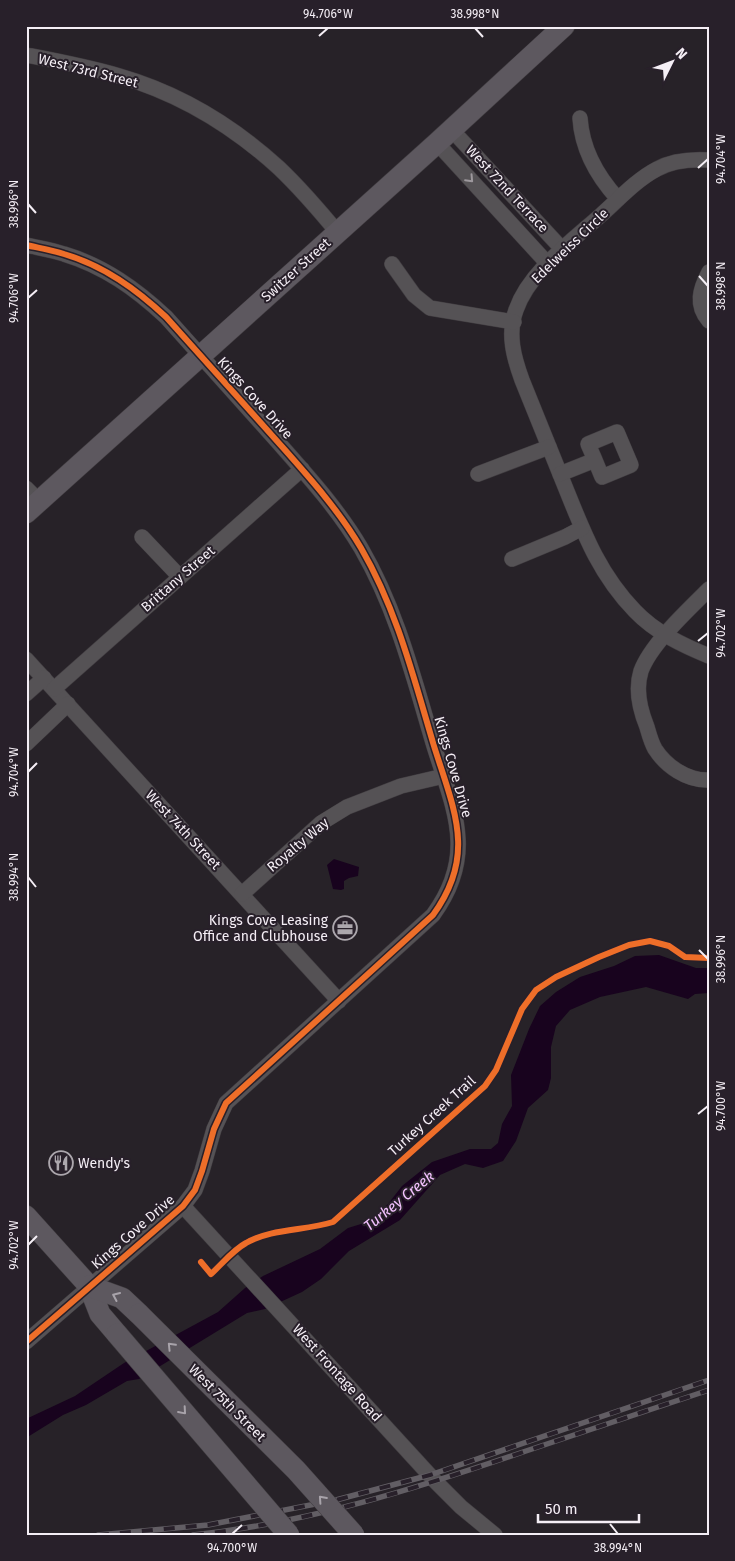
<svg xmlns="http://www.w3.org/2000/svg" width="735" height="1561" font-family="'Fira Sans',sans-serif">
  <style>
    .water { fill: #18031e }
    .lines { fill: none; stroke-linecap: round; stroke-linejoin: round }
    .street-casing { stroke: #413d41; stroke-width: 16 }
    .secondary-casing { stroke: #413d41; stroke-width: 22 }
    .street { stroke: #555255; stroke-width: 15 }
    .secondary { stroke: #5d585f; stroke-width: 21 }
    .rail-casing { stroke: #625e64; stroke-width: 5.5 }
    .rail { stroke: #28202a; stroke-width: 4; stroke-dasharray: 11; stroke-linecap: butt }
    .secondary-bridge-casing { stroke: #413d41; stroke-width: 22; stroke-linecap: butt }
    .secondary-bridge { stroke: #5d585f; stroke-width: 21 }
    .cycleway-casing { stroke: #28202a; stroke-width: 9 }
    .cycleway { stroke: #ee6e29; stroke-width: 6 }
    .oneway { stroke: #9d989d }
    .oneway2 { stroke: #a8a3aa }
    .ticks { fill: none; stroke: #f4eef5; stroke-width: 2 }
    .labels { text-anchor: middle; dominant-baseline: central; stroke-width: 4; stroke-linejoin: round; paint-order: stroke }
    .street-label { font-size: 14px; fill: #f4eef5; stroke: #28202a }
    .poi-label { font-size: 14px; fill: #f4eef5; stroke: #28202a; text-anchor: end }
    .water-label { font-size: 15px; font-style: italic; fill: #f4c2ff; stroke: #28202a }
    .neatline { fill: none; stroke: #f4eef5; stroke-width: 2 }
    .ticks-label { font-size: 12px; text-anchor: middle; fill: #f4eef5 }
  </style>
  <rect width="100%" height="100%" fill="#272228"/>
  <!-- water -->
  <g class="water">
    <polygon points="334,859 359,867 358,876 349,878 344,881 344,889 341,890 333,889 327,865"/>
    <polygon points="659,955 696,968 709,968 709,993 695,994 688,999 646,987 600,997 570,1010 556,1026 551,1047 551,1078 548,1090 528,1108 516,1141 503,1161 483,1168 465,1164 440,1175 400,1220 349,1251 321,1279 302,1292 265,1309 247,1313 139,1379 127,1381 86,1405 63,1415 26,1438 26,1419 75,1396 124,1363 218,1312 245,1288 263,1276 320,1249 348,1228 361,1224 375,1216 388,1204 402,1186 432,1162 470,1149 491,1149 498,1143 502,1124 512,1106 511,1075 529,1029 540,1006 556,992 580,977 614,966 635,956"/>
  </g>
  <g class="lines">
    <!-- street casing -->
    <g class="street-casing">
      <g id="street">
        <path d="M26,55C57,61 89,67 119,76C178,93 233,126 279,168C300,188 319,210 338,233"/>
        <path d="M580,118C582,150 597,176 618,199"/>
        <polyline points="451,129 563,250"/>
        <polyline points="437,143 548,264"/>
        <path d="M709,160C691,159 673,160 657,169C636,180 619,199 601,215C572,241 529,272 516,310C507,334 514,358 522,380C535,413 549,446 562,479C582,528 597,572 635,611C655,632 682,645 709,656"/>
        <path d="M26,245C39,248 52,250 64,254C104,266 136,289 166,317C203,358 240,400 277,441C307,475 338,509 361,548C397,610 414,679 434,746C454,810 477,855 433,915L226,1103L214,1129L202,1171L195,1190L183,1206L26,1342"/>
        <polyline points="392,264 414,295 430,308 514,322"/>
        <path d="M709,272C700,289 695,305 709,321"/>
        <polyline points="478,474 549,447"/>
        <polyline points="560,474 595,460 602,477 631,465 617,432 588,444 595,460"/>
        <polyline points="26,488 39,501"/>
        <polyline points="142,537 180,577"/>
        <polyline points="512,559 565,537 582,528"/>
        <path d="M709,589C688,610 651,644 641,671C635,690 640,710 647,727C649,734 651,742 655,749C666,766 687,781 709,780"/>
        <polyline points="26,659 339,1001"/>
        <polyline points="54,689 302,469"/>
        <polyline points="26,694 44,678"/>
        <polyline points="26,744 68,704"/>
        <polyline points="242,894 321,823 347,807 401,786 444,776"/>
        <polyline points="183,1206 436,1482 461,1507 495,1535"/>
      </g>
    </g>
    <!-- secondary casing -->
    <g class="secondary-casing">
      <g id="secondary">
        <polyline points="26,513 437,143 564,26"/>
        <polyline points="26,1216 89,1286 100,1314 117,1334"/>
        <polyline points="89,1286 122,1298 139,1314"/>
      </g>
    </g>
    <!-- street -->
    <use href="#street" class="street"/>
    <!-- secondary -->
    <use href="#secondary" class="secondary"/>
    <!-- rail casing -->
    <g class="rail-casing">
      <g id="rail">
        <polyline points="98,1535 208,1525 336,1500 430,1475 709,1380"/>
        <path d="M193,1535C308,1523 418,1488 526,1451C587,1431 648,1410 709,1390"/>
      </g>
    </g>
    <!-- rail -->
    <use href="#rail" class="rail"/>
    <!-- secondary-bridge casing -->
    <g class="secondary-bridge-casing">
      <g id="secondary-bridge">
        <polyline points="139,1314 296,1470 354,1535"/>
        <polyline points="117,1334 289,1535"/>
      </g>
    </g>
    <!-- secondary-bridge -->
    <use href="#secondary-bridge" class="secondary-bridge"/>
    <!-- cycleway casing -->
    <g class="cycleway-casing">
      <g id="cycleway">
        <path d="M26,245C39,248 52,250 64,254C104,266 136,289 166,317C203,358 240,400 277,441C307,475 338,509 361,548C397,610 414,679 434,746C454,810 477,855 433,915L226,1103L214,1129L202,1171L195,1190L183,1206L26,1342"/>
        <path d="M201,1262L211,1274C222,1264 233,1250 246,1243C272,1228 305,1231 333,1222L485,1086L496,1070L522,1009L536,990L556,977L599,957L629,945L650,941L669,946L685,957L709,958"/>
      </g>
    </g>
    <!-- cycleway -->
    <use href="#cycleway" class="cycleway"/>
  </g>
  <!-- one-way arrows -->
  <defs><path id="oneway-chevron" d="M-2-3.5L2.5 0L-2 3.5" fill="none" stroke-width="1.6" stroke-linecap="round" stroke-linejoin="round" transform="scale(1.25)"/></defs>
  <use class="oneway" href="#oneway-chevron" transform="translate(470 179) rotate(47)"/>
  <g class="oneway2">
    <use href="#oneway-chevron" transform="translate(116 1296) rotate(-156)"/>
    <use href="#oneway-chevron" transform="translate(171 1346) rotate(-134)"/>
    <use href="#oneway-chevron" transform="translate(183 1411) rotate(49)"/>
    <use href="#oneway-chevron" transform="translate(322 1499) rotate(-132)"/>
  </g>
  <!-- ticks -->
  <path class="ticks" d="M475,28L483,37M319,36L328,28M698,168L708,159M28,204L36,213M699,276L708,286M28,298L37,290M698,641L708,633M28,772L37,763M28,877L36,887M699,950L708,959M698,1114L708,1106M28,1245L37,1236M610,1524L618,1534M232,1534L242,1525"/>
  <!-- icons -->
  <defs>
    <g id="office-ring" transform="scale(1.25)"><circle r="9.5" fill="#28202a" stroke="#aca7ad" stroke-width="1.5"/><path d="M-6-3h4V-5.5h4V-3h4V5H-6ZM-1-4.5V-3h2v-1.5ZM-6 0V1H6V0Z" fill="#aca7ad"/></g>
    <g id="restaurant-ring" transform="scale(1.25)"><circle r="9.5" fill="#28202a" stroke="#aca7ad" stroke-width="1.5"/><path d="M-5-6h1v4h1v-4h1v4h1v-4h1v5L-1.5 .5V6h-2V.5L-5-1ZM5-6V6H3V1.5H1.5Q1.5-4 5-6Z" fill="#aca7ad"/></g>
  </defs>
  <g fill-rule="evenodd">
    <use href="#office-ring" x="345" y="928"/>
    <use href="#restaurant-ring" x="61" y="1163"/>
  </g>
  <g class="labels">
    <!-- street labels -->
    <g class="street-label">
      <text transform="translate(88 71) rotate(14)">West 73rd Street</text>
      <text transform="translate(507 189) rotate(47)">West 72nd Terrace</text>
      <text transform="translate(570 246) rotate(-44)">Edelweiss Circle</text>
      <text transform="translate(296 270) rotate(-42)">Switzer Street</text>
      <text transform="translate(255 398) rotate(48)">Kings Cove Drive</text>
      <text transform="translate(178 579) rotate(-41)">Brittany Street</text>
      <text transform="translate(453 767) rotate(74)">Kings Cove Drive</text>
      <text transform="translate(183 830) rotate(47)">West 74th Street</text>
      <text transform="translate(298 845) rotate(-40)">Royalty Way</text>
      <text transform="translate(432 1116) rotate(-42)">Turkey Creek Trail</text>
      <text transform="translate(133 1232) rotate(-41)">Kings Cove Drive</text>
      <text transform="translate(337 1373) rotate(48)">West Frontage Road</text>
      <text transform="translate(227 1403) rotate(45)">West 75th Street</text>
    </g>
    <!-- poi labels -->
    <g class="poi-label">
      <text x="328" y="920">Kings Cove Leasing<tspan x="328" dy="16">Office and Clubhouse</tspan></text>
      <text x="78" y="1163" text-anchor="start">Wendy's</text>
    </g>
    <!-- water labels -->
    <g class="water-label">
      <text transform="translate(399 1201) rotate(-39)">Turkey Creek</text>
    </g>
  </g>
  <!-- border -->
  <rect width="735" height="1561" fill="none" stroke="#28202a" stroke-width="55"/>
  <!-- north arrow -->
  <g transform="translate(672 62) rotate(48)" stroke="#28202a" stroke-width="4" paint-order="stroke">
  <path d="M0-4L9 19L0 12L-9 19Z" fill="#f4eef5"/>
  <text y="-8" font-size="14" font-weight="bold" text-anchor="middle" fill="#f4eef5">N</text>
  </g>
  <!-- scale -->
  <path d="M538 1514v8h101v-8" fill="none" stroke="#f4eef5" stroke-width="2.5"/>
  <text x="545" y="1514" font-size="15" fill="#f4eef5" stroke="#28202a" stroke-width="4" paint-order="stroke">50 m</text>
  <rect x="28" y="28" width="680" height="1506" class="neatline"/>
  <g class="ticks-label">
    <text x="328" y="18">94.706°W</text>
    <text x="475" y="18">38.998°N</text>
    <text transform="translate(721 159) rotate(-90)" y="4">94.704°W</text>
    <text transform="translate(14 204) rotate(-90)" y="4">38.996°N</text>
    <text transform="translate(721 286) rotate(-90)" y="4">38.998°N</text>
    <text transform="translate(14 298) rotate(-90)" y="4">94.706°W</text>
    <text transform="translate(721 633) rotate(-90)" y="4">94.702°W</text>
    <text transform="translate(14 772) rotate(-90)" y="4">94.704°W</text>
    <text transform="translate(14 877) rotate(-90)" y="4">38.994°N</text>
    <text transform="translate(721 959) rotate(-90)" y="4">38.996°N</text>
    <text transform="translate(721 1106) rotate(-90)" y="4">94.700°W</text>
    <text transform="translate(14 1245) rotate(-90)" y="4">94.702°W</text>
    <text x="232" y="1552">94.700°W</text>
    <text x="618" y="1552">38.994°N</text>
  </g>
</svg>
